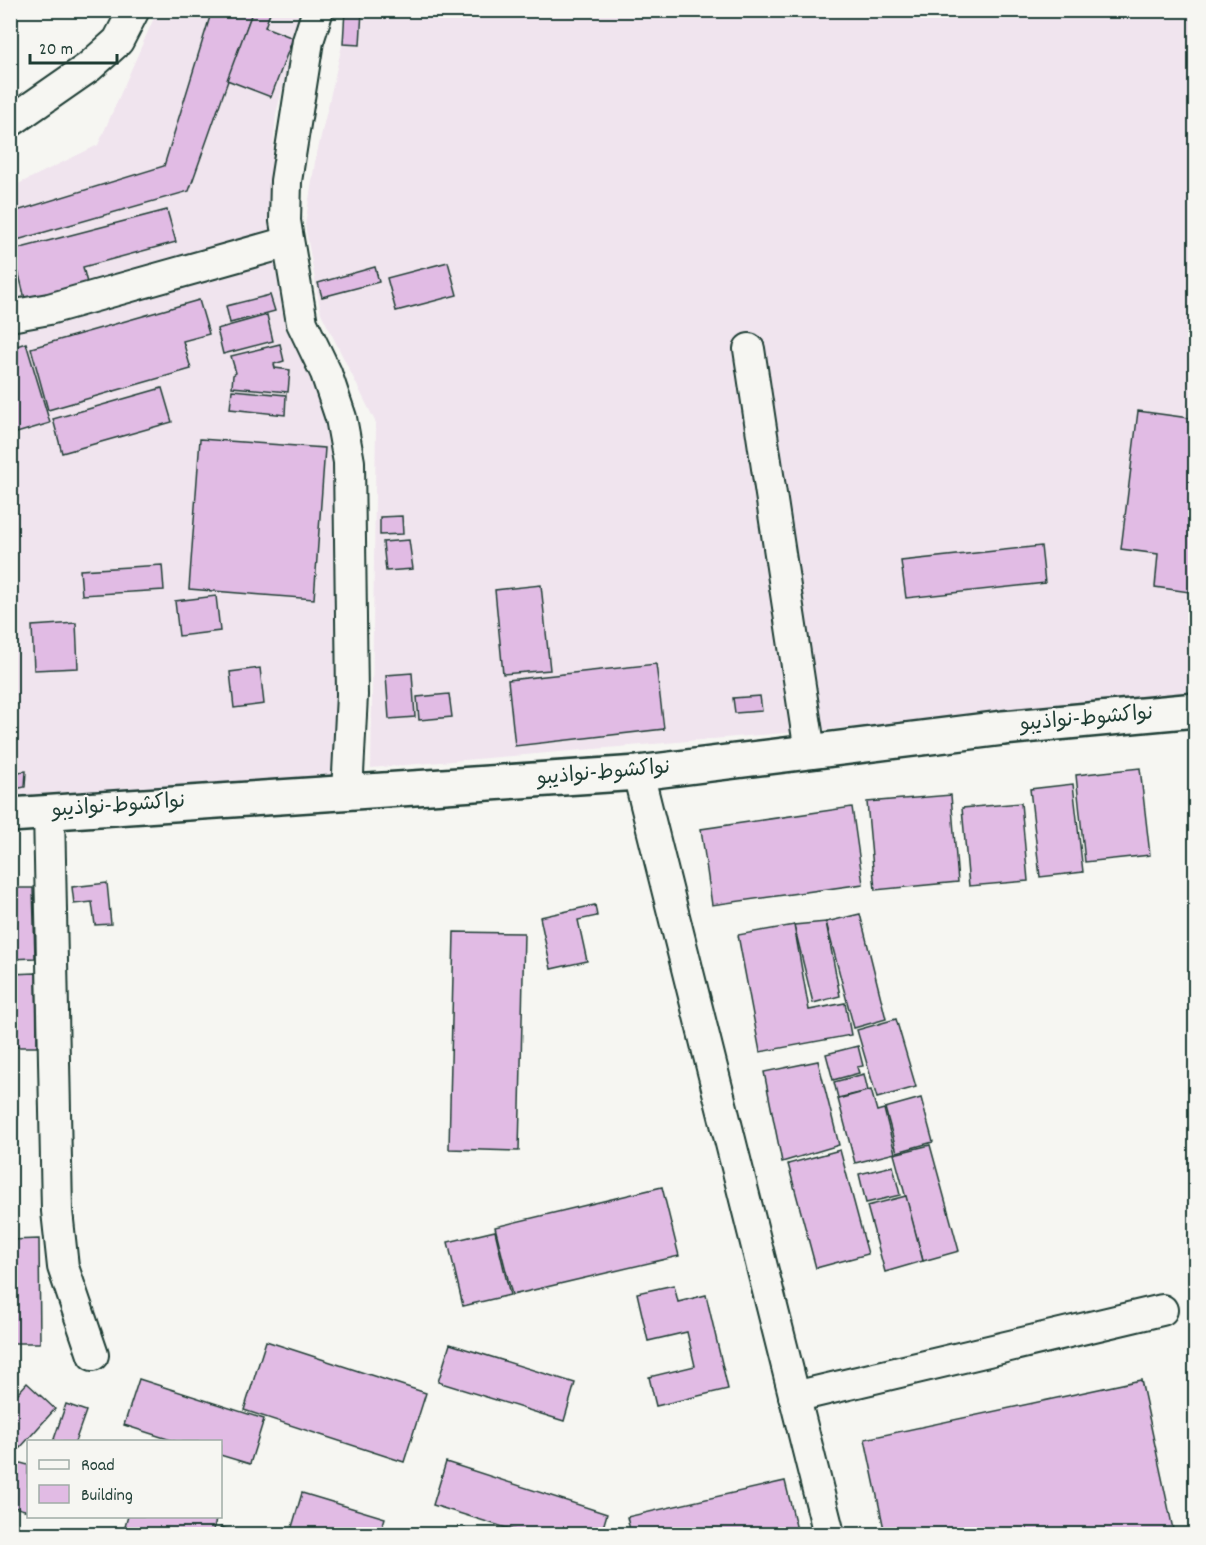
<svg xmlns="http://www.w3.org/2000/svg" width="1206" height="1545" font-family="Dekko,'Playpen Sans Arabic',sans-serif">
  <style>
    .built { fill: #f0e4ee }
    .building { fill: #e1bbe4; stroke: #1f3d34; stroke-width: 1.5 }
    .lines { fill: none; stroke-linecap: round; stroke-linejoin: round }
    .minor-casing { stroke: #1f3d34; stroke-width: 34 }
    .major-casing { stroke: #1f3d34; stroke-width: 38 }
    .minor { stroke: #f6f6f2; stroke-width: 30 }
    .major { stroke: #f6f6f2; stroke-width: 33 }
    .labels { text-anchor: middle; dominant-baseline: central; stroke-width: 4.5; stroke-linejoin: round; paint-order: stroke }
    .street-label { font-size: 21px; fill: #1f3d34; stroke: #f6f6f2 }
  </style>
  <rect width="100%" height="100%" fill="#f6f6f2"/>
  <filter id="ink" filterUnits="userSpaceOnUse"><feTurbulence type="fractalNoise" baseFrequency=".0167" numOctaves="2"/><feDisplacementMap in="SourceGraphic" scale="12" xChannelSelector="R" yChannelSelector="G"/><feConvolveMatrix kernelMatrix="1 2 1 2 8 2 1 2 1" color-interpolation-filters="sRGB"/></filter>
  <g filter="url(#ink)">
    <!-- built -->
    <g class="built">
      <polygon points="157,11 302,11 276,114 270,187 282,308 295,346 344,436 337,782 11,808 10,188 98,145"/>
      <polygon points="350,11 1195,11 1195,698 371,768 376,423 321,313 305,225 315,162"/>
    </g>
    <!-- building -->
    <g class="building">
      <polygon points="212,10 253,10 189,191 10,242 10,213 164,166"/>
      <polygon points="253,10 271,10 265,27 293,38 271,97 227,80"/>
      <polygon points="345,10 362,10 360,45 343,44"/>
      <polygon points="167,210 176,242 83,267 88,287 26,303 13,250"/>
      <polygon points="448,262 457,295 396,311 387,278"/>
      <polygon points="375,267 379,282 322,297 318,283"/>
      <polygon points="270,295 275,311 230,323 226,306"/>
      <polygon points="199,300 209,334 183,341 191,369 48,410 31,348"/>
      <polygon points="267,315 273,341 223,354 217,329"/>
      <polygon points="26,343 50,423 10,435 10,348"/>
      <polygon points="280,344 284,361 274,364 275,368 290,370 288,392 232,387 233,375 236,373 231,356"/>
      <polygon points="162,388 172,422 62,453 53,419"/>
      <polygon points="232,390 286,395 285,415 230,409"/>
      <polygon points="1138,411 1196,419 1196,593 1155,587 1158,554 1121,549"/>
      <polygon points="200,439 325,448 314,599 189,589"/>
      <polygon points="402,516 403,534 380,535 380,517"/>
      <polygon points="409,540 413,569 386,571 383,542"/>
      <polygon points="1041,546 1045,583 906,598 901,561"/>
      <polygon points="162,565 164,590 82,595 80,570"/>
      <polygon points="541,585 550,670 503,674 495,590"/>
      <polygon points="216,596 220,631 179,636 175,601"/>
      <polygon points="76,623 78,668 34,670 32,626"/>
      <polygon points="656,664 664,729 515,746 508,680"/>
      <polygon points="260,668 264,704 234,708 230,672"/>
      <polygon points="412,673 415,717 389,719 386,675"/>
      <polygon points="449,694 452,717 419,720 417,697"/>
      <polygon points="760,696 762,711 735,713 733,698"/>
      <polygon points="1140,768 1150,855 1085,862 1076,775"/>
      <polygon points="26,771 25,787 10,790 10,773"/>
      <polygon points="1073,784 1083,872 1040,877 1030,789"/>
      <polygon points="951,795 958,882 875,890 867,802"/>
      <polygon points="1021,803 1028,881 969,886 962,808"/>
      <polygon points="852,807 863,884 712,905 701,829"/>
      <polygon points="107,883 111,924 95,925 92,902 74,904 72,887"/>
      <polygon points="10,888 33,888 35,958 10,959"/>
      <polygon points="595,905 597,916 578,920 587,961 551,969 540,917"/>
      <polygon points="860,914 886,1019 854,1028 826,922"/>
      <polygon points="826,922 840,996 813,1003 794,925"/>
      <polygon points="794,925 809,1010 845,1003 851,1035 760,1052 738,935"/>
      <polygon points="454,932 524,933 519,1151 449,1149"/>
      <polygon points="36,973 37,1047 10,1047 10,974"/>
      <polygon points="896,1019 916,1087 877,1098 857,1030"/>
      <polygon points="858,1046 863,1066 857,1067 859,1073 833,1080 826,1054"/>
      <polygon points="818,1061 839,1145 782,1162 764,1072"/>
      <polygon points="864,1074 868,1091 838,1098 834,1082"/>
      <polygon points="871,1090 877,1111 884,1109 895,1153 855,1163 838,1099"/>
      <polygon points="921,1098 933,1142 897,1152 885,1108"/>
      <polygon points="930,1145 959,1251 923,1261 894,1154"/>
      <polygon points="840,1150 868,1254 816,1268 788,1164"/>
      <polygon points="893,1166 900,1195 866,1203 859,1174"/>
      <polygon points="662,1187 679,1256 512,1295 495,1227"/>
      <polygon points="906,1196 923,1261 885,1272 867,1206"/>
      <polygon points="495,1231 510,1295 463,1306 448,1242"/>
      <polygon points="39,1239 40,1343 10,1343 10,1240"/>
      <polygon points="674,1285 678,1302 706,1295 728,1389 656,1406 649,1377 695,1366 687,1332 648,1341 637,1293"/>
      <polygon points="266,1341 426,1393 404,1462 244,1410"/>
      <polygon points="450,1344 575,1383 564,1421 438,1382"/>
      <polygon points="139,1379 264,1419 250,1464 220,1455 220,1442 177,1442 124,1425"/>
      <polygon points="1141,1380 1174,1534 885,1534 865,1439"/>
      <polygon points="27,1383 55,1409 20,1448 10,1439 10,1402"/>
      <polygon points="66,1404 86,1411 75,1442 53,1442"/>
      <polygon points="10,1460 28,1465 28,1511 10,1506"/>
      <polygon points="446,1462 607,1514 601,1534 526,1534 433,1505"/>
      <polygon points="785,1481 798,1534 631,1534 627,1517"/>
      <polygon points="302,1493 385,1518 380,1534 290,1534"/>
      <polygon points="128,1516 204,1516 216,1520 212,1534 123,1534"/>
      <polygon points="221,1527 236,1532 236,1534 218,1534"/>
    </g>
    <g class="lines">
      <!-- minor casing -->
      <g class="minor-casing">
        <g id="minor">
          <polyline points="318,10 308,41 286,181 285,221 302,323 326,373 341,418 349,462 352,695 347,793"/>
          <polyline points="10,122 89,67 118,41 134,10"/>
          <polyline points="10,316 49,309 288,242"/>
          <polyline points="749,349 810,752"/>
          <polyline points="638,773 829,1534"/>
          <polyline points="49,811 57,1211 63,1267 93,1355"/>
          <polyline points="794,1397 1162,1310"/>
        </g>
      </g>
      <!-- major casing -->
      <g class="major-casing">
        <polyline id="major" points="10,815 638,773 1003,728 1196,710"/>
      </g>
      <!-- minor -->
      <use href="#minor" class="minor"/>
      <!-- major -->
      <use href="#major" class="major"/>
    </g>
  </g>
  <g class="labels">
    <!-- street labels -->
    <g class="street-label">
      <text transform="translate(1087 720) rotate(-5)">نواكشوط-نواذيبو</text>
      <text transform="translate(604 774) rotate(-5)">نواكشوط-نواذيبو</text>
      <text transform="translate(119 807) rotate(-4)">نواكشوط-نواذيبو</text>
    </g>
  </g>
  <!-- margin -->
  <rect width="1206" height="1545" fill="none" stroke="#f6f6f2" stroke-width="36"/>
  <rect x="18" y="18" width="1170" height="1509" fill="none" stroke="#1f3d34" stroke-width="2" filter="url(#ink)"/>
  <!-- legend -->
  <rect x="27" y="1440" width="195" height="78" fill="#f6f6f2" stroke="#a0aca6" stroke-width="1.5"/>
  <rect x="39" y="1460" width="30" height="9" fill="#f6f6f2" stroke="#a0aca6" stroke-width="1.5"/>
  <text x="81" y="1470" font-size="18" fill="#1f3d34">Road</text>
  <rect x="39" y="1485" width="30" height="18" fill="#e1bbe4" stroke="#a0aca6" stroke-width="1.5"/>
  <text x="81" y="1500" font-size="18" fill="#1f3d34">Building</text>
  <!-- scale -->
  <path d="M30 54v9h87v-9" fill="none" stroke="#1f3d34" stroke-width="3"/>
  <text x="39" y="54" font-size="18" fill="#1f3d34" stroke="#f6f6f2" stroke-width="4.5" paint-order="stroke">20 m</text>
</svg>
